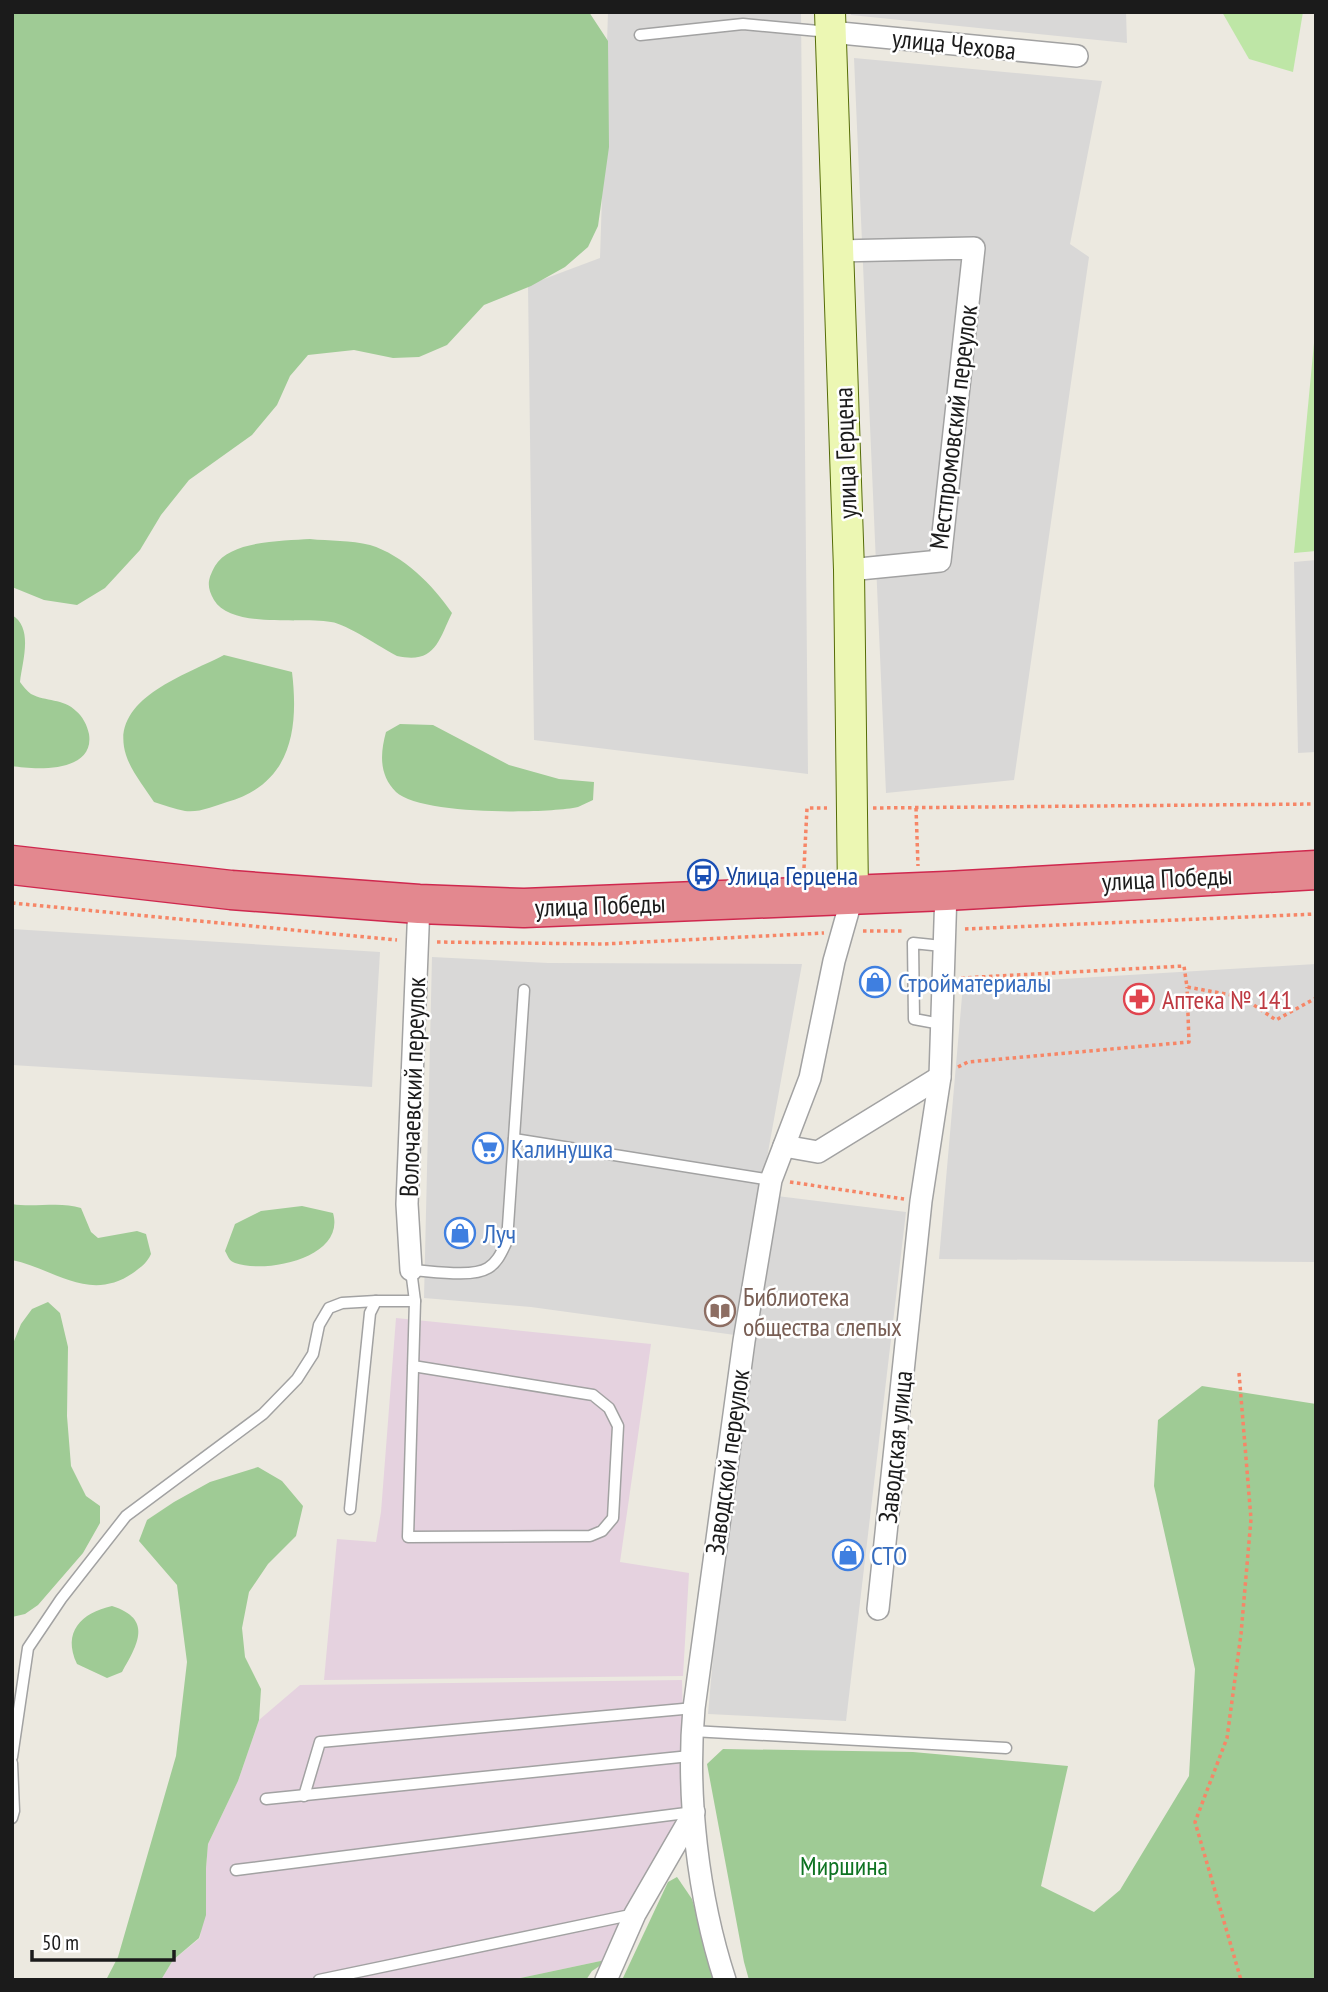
<svg xmlns="http://www.w3.org/2000/svg" width="1328" height="1992" font-family="'PT Sans Narrow',sans-serif">
  <style>
    .residential { fill: #d9d8d7 }
    .industrial { fill: #e5d2df }
    .grass { fill: #bee6a6 }
    .forest { fill: #9fcb95 }
    .lines { fill: none; stroke-linecap: round; stroke-linejoin: round }
    .lane-casing { stroke: #a2a2a2; stroke-width: 13 }
    .street-casing { stroke: #a2a2a2; stroke-width: 24 }
    .secondary-casing { stroke: #556c07; stroke-width: 32 }
    .highway-casing { stroke: #cf284e; stroke-width: 41 }
    .path { stroke: #f68667; stroke-width: 3.5; stroke-dasharray: 3.5 3.5; stroke-linecap: butt }
    .lane { stroke: #fff; stroke-width: 10 }
    .street { stroke: #fff; stroke-width: 21 }
    .secondary { stroke: #ecf7b3; stroke-width: 30 }
    .highway { stroke: #e3888f; stroke-width: 38 }
    .labels { text-anchor: middle; dominant-baseline: central; stroke-width: 5; stroke-linejoin: round; paint-order: stroke }
    .street-label { font-size: 26px; fill: #1b1b1b; stroke: #fff }
    .transit-label { font-size: 26px; fill: #164399; stroke: #fff; text-anchor: start }
    .shop-label { font-size: 26px; fill: #366cbe; stroke: #fff; text-anchor: start }
    .health-label { font-size: 26px; fill: #be3a42; stroke: #fff; text-anchor: start }
    .education-label { font-size: 26px; fill: #785e54; stroke: #fff; text-anchor: start }
    .park-label { font-size: 26px; fill: #0e7322; stroke: #fff }
  </style>
  <rect width="100%" height="100%" fill="#ece9e0"/>
  <!-- residential -->
  <g class="residential">
    <polygon points="608,12 801,12 808,774 534,740 528,285 600,258"/>
    <polygon points="850,12 1126,12 1127,43 851,15"/>
    <polygon points="854,58 1102,81 1070,244 1089,257 1014,780 886,793"/>
    <polygon points="1316,560 1316,752 1298,753 1294,562"/>
    <polygon points="12,929 380,952 372,1087 12,1065"/>
    <polygon points="432,957 548,963 802,964 735,1335 531,1307 424,1298"/>
    <polygon points="1316,964 1316,1262 939,1259 963,985"/>
    <polygon points="777,1196 906,1212 846,1721 708,1714 728,1489"/>
  </g>
  <!-- industrial -->
  <g class="industrial">
    <polygon points="396,1318 651,1344 620,1562 689,1573 683,1676 324,1680 337,1539 376,1542 381,1512"/>
    <polygon points="682,1680 685,1804 610,1959 511,1980 161,1980 173,1960 200,1938 208,1844 238,1781 259,1720 300,1685"/>
  </g>
  <!-- grass -->
  <g class="grass">
    <polygon points="1222,12 1303,12 1293,72 1249,59"/>
    <polygon points="1316,322 1316,551 1294,553"/>
  </g>
  <!-- forest -->
  <g class="forest">
    <polygon points="12,12 589,12 608,41 609,147 598,226 588,247 565,267 531,286 484,305 447,345 419,357 393,358 354,350 308,355 290,376 277,405 252,435 189,480 161,515 140,550 105,588 77,605 44,600 12,587"/>
    <path d="M310,539C329,541 351,540 370,545C403,555 433,585 452,613C438,642 435,664 397,656C381,648 347,624 331,622C301,617 231,629 214,600C206,586 208,579 215,566C230,540 284,541 310,539Z"/>
    <path d="M12,615C34,628 22,662 20,682C23,686 27,691 31,694C46,702 63,698 76,711C83,717 87,725 89,734C95,773 36,770 12,766Z"/>
    <path d="M224,655L292,672C299,730 291,784 227,802C214,806 199,813 185,811C175,809 164,805 154,802C145,788 131,771 126,755C108,699 186,675 224,655Z"/>
    <path d="M400,724L433,725L509,765L559,779L594,782L593,800C588,802 583,805 578,807C546,814 420,815 396,792C379,775 380,754 386,732Z"/>
    <path d="M12,1204C34,1208 60,1201 81,1208L91,1232L98,1238L137,1231L146,1234L151,1254C147,1263 141,1267 133,1273C89,1303 55,1269 12,1260Z"/>
    <path d="M302,1206L333,1213C346,1258 266,1274 235,1263C229,1261 228,1256 225,1251L235,1224L261,1211Z"/>
    <polygon points="48,1302 60,1313 68,1347 67,1416 71,1466 86,1496 100,1506 100,1523 83,1553 38,1605 25,1614 12,1617 12,1346 21,1324 32,1309"/>
    <polygon points="1202,1386 1316,1404 1316,1980 749,1980 744,1962 707,1764 723,1749 913,1752 1068,1766 1041,1886 1094,1912 1120,1890 1189,1776 1195,1669 1154,1486 1158,1420"/>
    <polygon points="258,1467 282,1481 303,1506 296,1536 268,1564 249,1592 242,1628 245,1657 261,1689 259,1720 238,1781 208,1844 206,1868 206,1915 199,1938 173,1960 161,1980 106,1980 118,1957 176,1756 187,1662 177,1585 139,1541 147,1520 174,1502 210,1482"/>
    <path d="M112,1606C153,1619 138,1644 122,1672L107,1678L77,1664C62,1632 81,1613 112,1606Z"/>
    <polygon points="677,1877 692,1899 716,1980 622,1980 668,1882"/>
    <polygon points="610,1959 592,1971 586,1980 511,1980"/>
  </g>
  <g class="lines">
    <!-- lane casing -->
    <g class="lane-casing">
      <g id="lane">
        <polyline points="640,35 743,24 829,32"/>
        <polyline points="941,1024 914,1019 913,943 942,946"/>
        <polyline points="514,1139 771,1180"/>
        <path d="M413,1366L593,1395L609,1408L618,1426L613,1518L602,1531L590,1536L408,1537L415,1301L411,1270C431,1271 472,1278 488,1268C498,1262 502,1251 507,1241L524,990"/>
        <polyline points="350,1509 370,1313 376,1301 415,1301"/>
        <polyline points="692,1731 1006,1748"/>
        <polyline points="12,1757 28,1648 61,1599 126,1516 263,1414 297,1379 313,1354 319,1325 329,1308 342,1303 376,1301"/>
        <polyline points="12,1763 14,1811 12,1818"/>
        <polyline points="304,1796 320,1742 694,1708"/>
        <polyline points="266,1799 690,1756"/>
        <polyline points="236,1870 694,1812"/>
        <polyline points="319,1980 635,1914"/>
      </g>
    </g>
    <!-- street casing -->
    <g class="street-casing">
      <g id="street">
        <polyline points="830,32 1077,56"/>
        <polyline points="837,251 974,248 940,561 849,570"/>
        <polyline points="784,1146 818,1152 940,1077"/>
        <polyline points="411,1270 407,1204 419,904"/>
        <polyline points="878,1609 921,1201 940,1077 946,891"/>
        <polyline points="606,1980 635,1914 694,1812"/>
        <path d="M725,1980C698,1897 686,1795 694,1708L744,1341L771,1180L810,1078L834,961L853,894"/>
      </g>
    </g>
    <!-- secondary casing -->
    <g class="secondary-casing">
      <polyline id="secondary" points="830,12 849,570 853,894"/>
    </g>
    <!-- highway casing -->
    <g class="highway-casing">
      <polyline id="highway" points="12,865 231,890 419,904 524,908 946,891 1316,870"/>
    </g>
    <!-- path -->
    <g class="path">
      <polyline points="873,808 1316,804"/>
      <polyline points="916,808 918,866"/>
      <polyline points="804,868 807,808 827,808"/>
      <polyline points="12,903 397,940"/>
      <polyline points="965,929 1316,914"/>
      <polyline points="863,931 905,931"/>
      <polyline points="437,942 603,944 824,933"/>
      <polyline points="961,978 1184,966 1187,987 1242,997 1276,1020 1316,998"/>
      <polyline points="958,1067 968,1062 1189,1042 1187,987"/>
      <polyline points="790,1182 904,1199"/>
      <polyline points="1239,1373 1251,1519 1241,1634 1227,1738 1195,1822 1241,1980"/>
    </g>
    <!-- lane -->
    <use href="#lane" class="lane"/>
    <!-- street -->
    <use href="#street" class="street"/>
    <!-- secondary -->
    <use href="#secondary" class="secondary"/>
    <!-- highway -->
    <use href="#highway" class="highway"/>
  </g>
  <!-- icons -->
  <defs>
    <g id="bus-ring" transform="scale(1.575)"><circle r="9.5" fill="#fff" stroke="#1a4fb4" stroke-width="1.5"/><path d="M-5-6H5V4H4V6H2V4H-2V6H-4V4H-5ZM-3.5-4V0h7V-4ZM-3.5 1.2v1.5H-2V1.2ZM2 1.2v1.5H3.5V1.2Z" fill="#1a4fb4"/></g>
    <g id="shop-ring" transform="scale(1.575)"><circle r="9.5" fill="#fff" stroke="#3f7fe0" stroke-width="1.5"/><path d="M-5-2.5h2.3a2.7 3.5 0 0 1 5.4 0H5L5.5 6h-11ZM-1.5-2.5h3a1.5 2.3 0 0 0-3 0Z" fill="#3f7fe0"/></g>
    <g id="pharmacy-ring" transform="scale(1.575)"><circle r="9.5" fill="#fff" stroke="#e0444e" stroke-width="1.5"/><path d="M-2-6h4v4h4v4h-4v4h-4v-4h-4v-4h4Z" fill="#e0444e"/></g>
    <g id="supermarket-ring" transform="scale(1.575)"><circle r="9.5" fill="#fff" stroke="#3f7fe0" stroke-width="1.5"/><path d="M-6-5.5h2.5l.6 2H6L4.5 2H-2.5L-4.4-4H-6ZM-1.5 3.2a1.3 1.3 0 1 0 .1 0ZM3 3.2a1.3 1.3 0 1 0 .1 0Z" fill="#3f7fe0"/></g>
    <g id="library-ring" transform="scale(1.575)"><circle r="9.5" fill="#fff" stroke="#8d6e63" stroke-width="1.5"/><path d="M-6-4Q-3-5.5-.7-3.5V5Q-3 3-6 4ZM6-4Q3-5.5 .7-3.5V5Q3 3 6 4Z" fill="#8d6e63"/></g>
  </defs>
  <g fill-rule="evenodd">
    <use href="#bus-ring" x="703" y="875"/>
    <use href="#shop-ring" x="875" y="982"/>
    <use href="#pharmacy-ring" x="1139" y="999"/>
    <use href="#supermarket-ring" x="488" y="1148"/>
    <use href="#shop-ring" x="460" y="1233"/>
    <use href="#library-ring" x="720" y="1311"/>
    <use href="#shop-ring" x="848" y="1555"/>
  </g>
  <g class="labels">
    <!-- street labels -->
    <g class="street-label">
      <text transform="translate(954 44) rotate(6)">улица Чехова</text>
      <text transform="translate(953 427) rotate(-83)">Местпромовский переулок</text>
      <text transform="translate(845 453) rotate(-92)">улица Герцена</text>
      <text transform="translate(1167 878) rotate(-3)">улица Победы</text>
      <text transform="translate(600 905) rotate(-2)">улица Победы</text>
      <text transform="translate(412 1087) rotate(-88)">Волочаевский переулок</text>
      <text transform="translate(895 1447) rotate(-84)">Заводская улица</text>
      <text transform="translate(727 1462) rotate(-82)">Заводской переулок</text>
    </g>
    <!-- transit labels -->
    <g class="transit-label">
      <text x="726" y="875">Улица Герцена</text>
    </g>
    <!-- shop labels -->
    <g class="shop-label">
      <text x="898" y="982">Стройматериалы</text>
      <text x="511" y="1148">Калинушка</text>
      <text x="483" y="1233">Луч</text>
      <text x="871" y="1555">СТО</text>
    </g>
    <!-- health labels -->
    <g class="health-label">
      <text x="1162" y="999">Аптека № 141</text>
    </g>
    <!-- education labels -->
    <g class="education-label">
      <text x="743" y="1296">Библиотека<tspan x="743" dy="30">общества слепых</tspan></text>
    </g>
    <!-- park labels -->
    <g class="park-label">
      <text x="844" y="1865">Миршина</text>
    </g>
  </g>
  <!-- border -->
  <rect width="1328" height="1992" fill="none" stroke="#1b1b1b" stroke-width="28"/>
  <!-- scale -->
  <path d="M32 1950v10h142v-10" fill="none" stroke="#1b1b1b" stroke-width="3.5"/>
  <text x="42" y="1950" font-size="21" fill="#1b1b1b" stroke="#ffffff" stroke-width="5" paint-order="stroke">50 m</text>
</svg>
